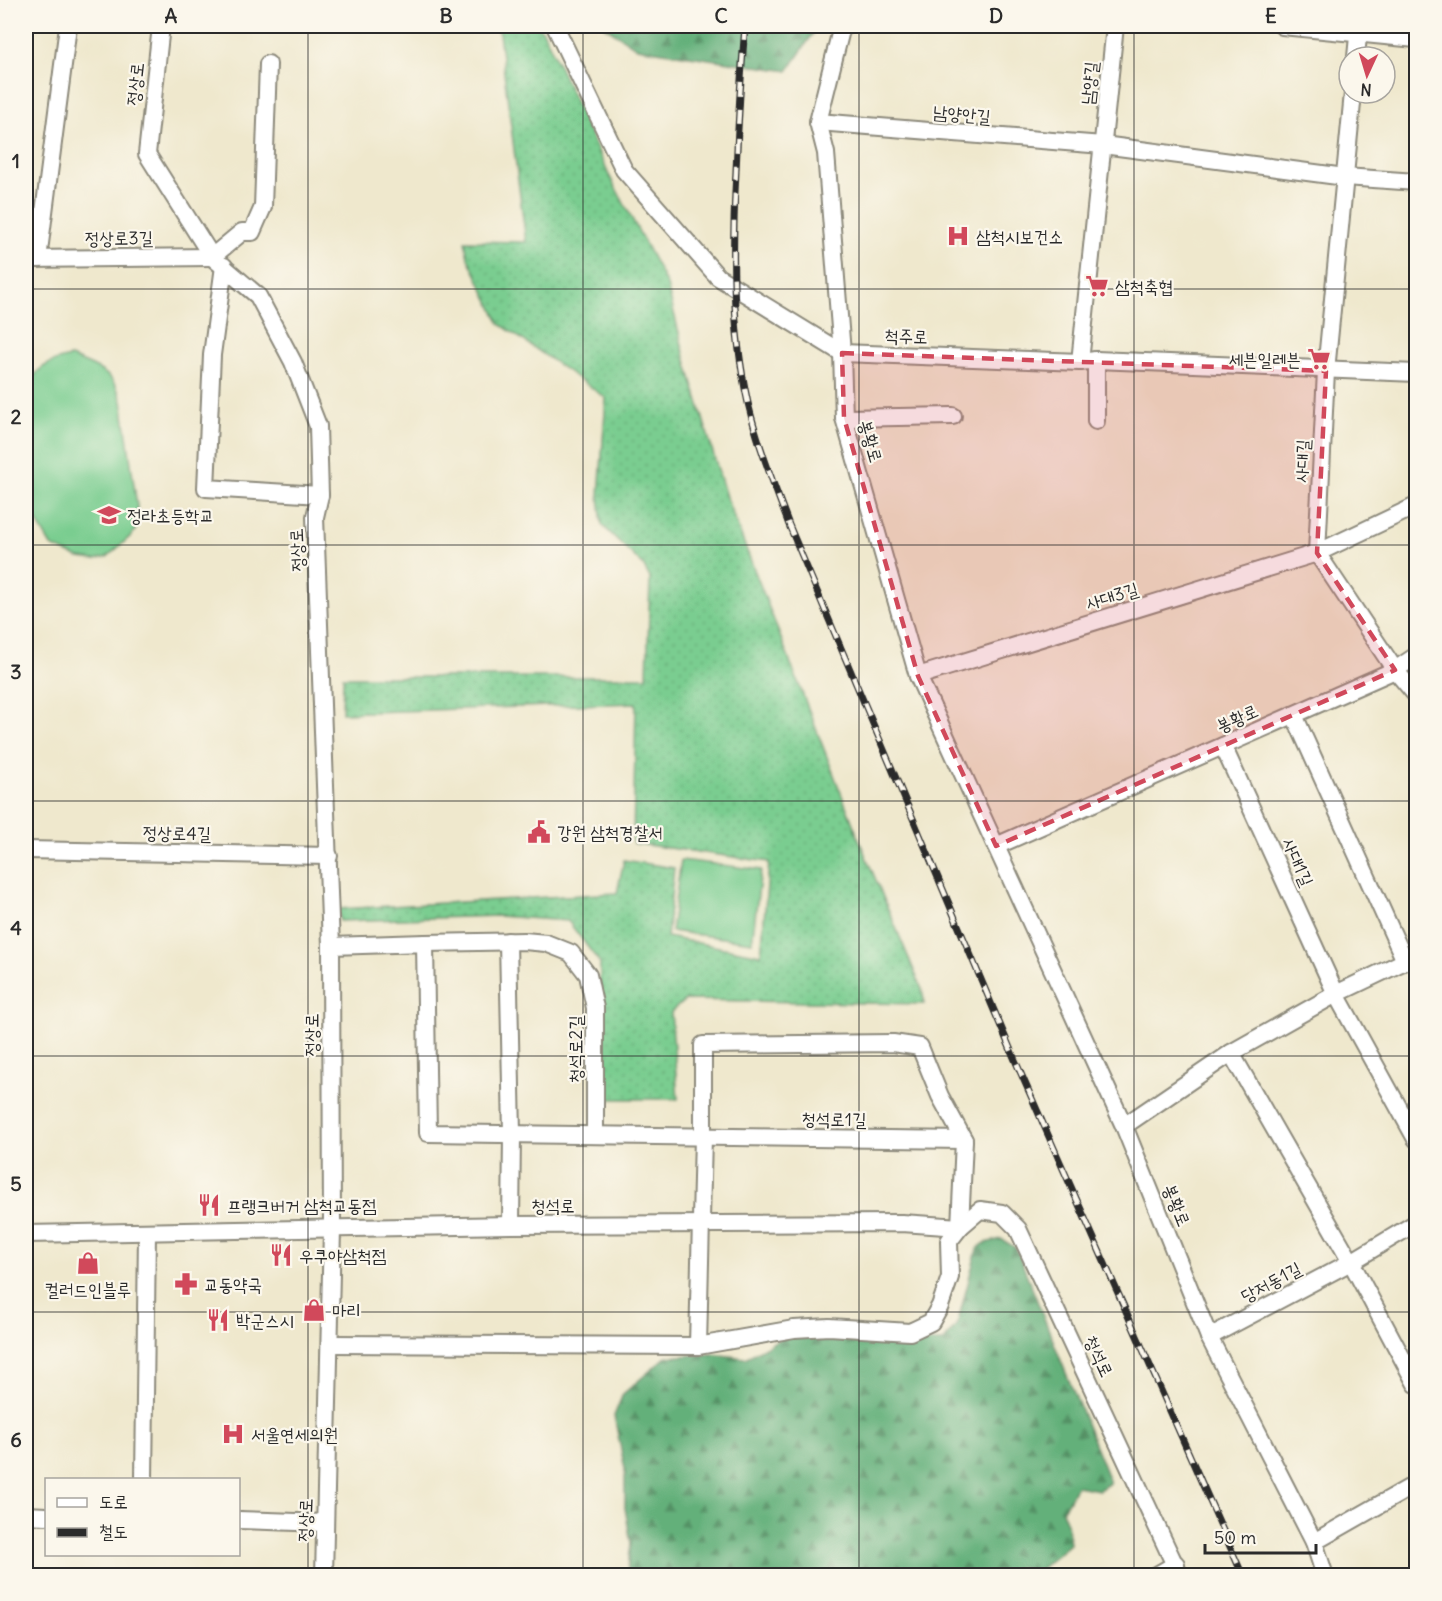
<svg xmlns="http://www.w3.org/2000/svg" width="1442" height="1601" font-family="Delius,'Poor Story',sans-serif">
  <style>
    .grass { fill: url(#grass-dots); stroke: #527c5e; stroke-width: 1.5 }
    .forest { fill: url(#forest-firs); stroke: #476e52; stroke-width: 1.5 }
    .pitch { fill: #7acd90; stroke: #527c5e; stroke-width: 1.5 }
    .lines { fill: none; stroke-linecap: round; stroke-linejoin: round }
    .minor-casing { stroke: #8d8a7c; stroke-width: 20 }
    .minor { stroke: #fff; stroke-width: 16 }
    .rail-casing { stroke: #2b2b2b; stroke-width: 7 }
    .rail { stroke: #fbf7ec; stroke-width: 4.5; stroke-dasharray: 14; stroke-linecap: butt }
    .marked { fill: #d1495b; fill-opacity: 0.2; stroke: #d1495b; stroke-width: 4.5; stroke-dasharray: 12 8; stroke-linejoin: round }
    .grid { fill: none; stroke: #2b2b2b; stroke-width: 1.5; stroke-opacity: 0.55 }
    .labels { text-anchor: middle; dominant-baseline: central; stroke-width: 4.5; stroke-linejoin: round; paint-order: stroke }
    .street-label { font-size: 18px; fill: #2b2b2b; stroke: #fbf7ec }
    .poi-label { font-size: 18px; fill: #2b2b2b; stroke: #fbf7ec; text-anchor: start }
    .neatline { fill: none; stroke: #2b2b2b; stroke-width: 2 }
    .grid-label { font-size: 20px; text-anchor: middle; font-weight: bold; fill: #2b2b2b }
  </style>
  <defs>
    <pattern id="grass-dots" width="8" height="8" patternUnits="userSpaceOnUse" patternTransform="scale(1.5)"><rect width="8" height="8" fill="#7acd90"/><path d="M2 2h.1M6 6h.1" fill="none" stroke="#6ab07c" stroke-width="1.8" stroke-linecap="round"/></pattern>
    <pattern id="forest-firs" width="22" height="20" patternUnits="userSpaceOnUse" patternTransform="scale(1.5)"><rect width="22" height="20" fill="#63b07a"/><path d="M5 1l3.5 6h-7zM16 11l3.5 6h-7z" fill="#528f64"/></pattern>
  </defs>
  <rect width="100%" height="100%" fill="#fbf7ec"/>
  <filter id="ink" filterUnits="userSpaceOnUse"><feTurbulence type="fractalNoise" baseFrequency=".0167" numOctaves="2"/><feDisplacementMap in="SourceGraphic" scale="12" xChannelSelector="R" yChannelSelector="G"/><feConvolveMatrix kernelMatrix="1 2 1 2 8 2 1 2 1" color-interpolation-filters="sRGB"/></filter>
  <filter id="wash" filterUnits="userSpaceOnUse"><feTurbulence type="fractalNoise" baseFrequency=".008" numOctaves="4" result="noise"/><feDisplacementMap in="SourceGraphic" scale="24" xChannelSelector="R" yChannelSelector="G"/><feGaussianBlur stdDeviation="1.35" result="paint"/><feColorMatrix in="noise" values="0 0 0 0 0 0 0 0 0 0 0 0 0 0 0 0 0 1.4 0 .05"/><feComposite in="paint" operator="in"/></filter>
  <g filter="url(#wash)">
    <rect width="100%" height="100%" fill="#efe8cd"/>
    <!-- grass -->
    <polygon class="grass" points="498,26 537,26 543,31 609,175 667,285 685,357 726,497 862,847 923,992 924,1004 685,1000 671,1012 678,1099 598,1099 600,963 568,921 498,916 340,921 338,909 617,893 624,860 674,868 667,937 761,955 769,862 633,843 636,703 342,713 343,677 647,677 650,578 643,565 602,525 599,496 606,398 500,324 468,258 465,241 526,242"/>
    <!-- forest -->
    <g class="forest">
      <polygon points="604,26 818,26 788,71 637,48"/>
      <polygon points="1001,1239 1016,1248 1110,1483 1099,1490 1077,1486 1062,1511 1067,1523 1070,1544 1037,1572 1019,1567 999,1576 627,1575 631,1543 625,1508 625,1469 614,1416 623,1394 666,1357 712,1354 746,1358 790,1333 836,1335 860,1342 900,1344 922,1342 943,1342 957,1325 977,1249 985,1243"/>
    </g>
    <!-- pitch -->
    <g class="pitch">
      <path d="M71,357C98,369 113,370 122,401L138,513L137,527L132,535L107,557L95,560L79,558L51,546L31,512L26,451V391C34,368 49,361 71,357Z"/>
      <polygon points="681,860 761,870 752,942 671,931"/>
    </g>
  </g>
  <g filter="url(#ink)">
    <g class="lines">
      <!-- minor casing -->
      <g class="minor-casing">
        <g id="minor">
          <polyline points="161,26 147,154 212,257 258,296 293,362 318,426 320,495 315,517 331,946 332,1229 324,1576"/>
          <polyline points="555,26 624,170 718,277 842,353 1080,362 1096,360 1416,373"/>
          <polyline points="842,26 818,122 826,153 842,353 844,418 918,676 1124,1126 1209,1337 1314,1542 1325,1576"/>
          <polyline points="1282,26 1416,39"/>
          <polyline points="1356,57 1359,26"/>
          <polyline points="1353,93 1326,371 1317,553 1395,670 1416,695"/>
          <polyline points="818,122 1103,145 1345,177 1416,182"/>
          <polyline points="212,257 242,232 252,232 263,207 268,64"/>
          <polyline points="26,259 212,257"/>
          <polyline points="38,259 68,26"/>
          <polyline points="224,266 212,355 206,488 320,495"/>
          <polyline points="1096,360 1096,421"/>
          <polyline points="1080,362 1115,26"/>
          <polyline points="844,418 953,416"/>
          <polyline points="918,676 1317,553 1416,506"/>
          <polyline points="1294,715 1405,961"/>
          <polyline points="1223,746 1336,994 1416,1139"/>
          <polyline points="996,846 1395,670 1416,656"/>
          <polyline points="26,850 329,856"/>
          <polyline points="508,941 512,1134 511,1225"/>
          <polyline points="425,943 524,941 546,943 571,953 588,975 595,1008 595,1135"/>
          <polyline points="331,946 425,943 428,1133 964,1140"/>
          <polyline points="1231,1053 1351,1262 1416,1384"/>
          <polyline points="1124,1126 1231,1053 1336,994 1405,961 1416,954"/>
          <polyline points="26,1234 511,1225 902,1223 960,1227 980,1210 1002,1213 1018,1229 1180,1576"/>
          <polyline points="1209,1337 1351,1262 1416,1223"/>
          <polyline points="330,1344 698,1346 794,1329 829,1327 910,1332 931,1322 940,1306 950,1277 949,1241 960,1227 964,1140 940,1096 920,1047 893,1043 703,1045 703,1136 698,1346"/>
          <polyline points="144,1480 147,1233"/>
          <polyline points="26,1515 46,1516"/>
          <polyline points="238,1520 325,1523"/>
          <polyline points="1314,1542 1416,1484"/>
          <polyline points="1155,1576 1176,1564"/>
        </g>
      </g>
      <!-- minor -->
      <use href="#minor" class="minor"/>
      <!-- rail casing -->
      <g class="rail-casing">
        <path id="rail" d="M745,26C741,74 738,123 736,171C732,249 731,327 748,403C758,445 774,485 789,525L1015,1060L1243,1576"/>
      </g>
      <!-- rail -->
      <use href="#rail" class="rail"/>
    </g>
  </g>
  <!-- marked area -->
  <path class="marked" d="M842,353L1326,371L1317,553L1395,670L996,846L918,676L844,418Z"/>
  <!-- grid -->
  <path class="grid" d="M308,26V1576M583,26V1576M859,26V1576M1134,26V1576M26,289H1416M26,545H1416M26,801H1416M26,1056H1416M26,1312H1416"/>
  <!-- icons -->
  <defs>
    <g id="hospital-bare" transform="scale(1.8)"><path d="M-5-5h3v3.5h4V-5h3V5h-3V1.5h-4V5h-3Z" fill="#d1495b" stroke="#fbf7ec" stroke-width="2.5" paint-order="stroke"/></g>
    <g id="supermarket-bare" transform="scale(1.8)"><path d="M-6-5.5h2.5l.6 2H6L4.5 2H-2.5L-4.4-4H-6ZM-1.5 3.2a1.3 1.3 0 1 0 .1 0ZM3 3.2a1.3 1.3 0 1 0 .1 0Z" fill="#d1495b" stroke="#fbf7ec" stroke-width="2.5" paint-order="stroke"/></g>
    <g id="school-bare" transform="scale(1.8)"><path d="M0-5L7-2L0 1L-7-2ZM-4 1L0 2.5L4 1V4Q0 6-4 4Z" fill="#d1495b" stroke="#fbf7ec" stroke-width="2.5" paint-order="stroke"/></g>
    <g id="civic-bare" transform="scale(1.8)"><path d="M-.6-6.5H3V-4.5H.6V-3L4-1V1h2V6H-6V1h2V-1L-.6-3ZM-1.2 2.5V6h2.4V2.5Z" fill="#d1495b" stroke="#fbf7ec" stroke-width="2.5" paint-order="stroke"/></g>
    <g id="restaurant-bare" transform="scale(1.8)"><path d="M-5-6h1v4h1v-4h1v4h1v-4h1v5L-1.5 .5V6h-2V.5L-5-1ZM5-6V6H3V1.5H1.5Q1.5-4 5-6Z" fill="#d1495b" stroke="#fbf7ec" stroke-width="2.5" paint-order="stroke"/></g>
    <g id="shop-bare" transform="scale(1.8)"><path d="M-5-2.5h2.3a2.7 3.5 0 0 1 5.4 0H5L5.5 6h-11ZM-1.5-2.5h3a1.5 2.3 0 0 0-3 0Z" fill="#d1495b" stroke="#fbf7ec" stroke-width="2.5" paint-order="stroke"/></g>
    <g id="pharmacy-bare" transform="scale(1.8)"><path d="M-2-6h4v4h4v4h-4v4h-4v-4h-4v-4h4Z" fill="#d1495b" stroke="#fbf7ec" stroke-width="2.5" paint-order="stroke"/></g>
  </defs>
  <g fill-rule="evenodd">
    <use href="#hospital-bare" x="958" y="236"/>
    <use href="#supermarket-bare" x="1097" y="286"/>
    <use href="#supermarket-bare" x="1319" y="359"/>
    <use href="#school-bare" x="109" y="515"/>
    <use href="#civic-bare" x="539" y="832"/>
    <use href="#restaurant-bare" x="209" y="1205"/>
    <use href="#restaurant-bare" x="281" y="1255"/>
    <use href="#shop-bare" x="88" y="1263"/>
    <use href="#pharmacy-bare" x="186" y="1284"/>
    <use href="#shop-bare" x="314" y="1310"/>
    <use href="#restaurant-bare" x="218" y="1320"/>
    <use href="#hospital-bare" x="233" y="1434"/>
  </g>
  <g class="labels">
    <!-- street labels -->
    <g class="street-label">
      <text transform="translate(1089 83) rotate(-84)">남양길</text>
      <text transform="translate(135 84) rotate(-84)">정상로</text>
      <text transform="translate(962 114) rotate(5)">남양안길</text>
      <text transform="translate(119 238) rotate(-1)">정상로3길</text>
      <text transform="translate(906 336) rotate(2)">척주로</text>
      <text transform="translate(871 441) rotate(74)">봉황로</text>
      <text transform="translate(1302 461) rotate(-87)">사대길</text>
      <text transform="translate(297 550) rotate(-93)">정상로</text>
      <text transform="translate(1112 596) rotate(-17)">사대3길</text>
      <text transform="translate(1237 718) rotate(-24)">봉황로</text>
      <text transform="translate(177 833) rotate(1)">정상로4길</text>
      <text transform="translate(1298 862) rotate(66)">사대1길</text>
      <text transform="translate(311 1035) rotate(-90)">정상로</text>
      <text transform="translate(575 1049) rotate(-90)">청석로2길</text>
      <text transform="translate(834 1119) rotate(1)">청석로1길</text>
      <text x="553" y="1205">청석로</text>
      <text transform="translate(1177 1205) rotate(68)">봉황로</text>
      <text transform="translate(1271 1282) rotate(-28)">당저동1길</text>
      <text transform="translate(1099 1356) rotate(65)">청석로</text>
      <text transform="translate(305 1520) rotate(-88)">정상로</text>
    </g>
    <!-- poi labels -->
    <g class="poi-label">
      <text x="976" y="236">삼척시보건소</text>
      <text x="1115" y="286">삼척축협</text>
      <text x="1301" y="359" text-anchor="end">세븐일레븐</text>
      <text x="127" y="515">정라초등학교</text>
      <text x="557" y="832">강원 삼척경찰서</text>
      <text x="227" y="1205">프랭크버거 삼척교동점</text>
      <text x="299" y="1255">우쿠야삼척점</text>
      <text x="204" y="1284">교동약국</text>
      <text x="88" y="1289" text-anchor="middle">컬러드인블루</text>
      <text x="332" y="1310">마리</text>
      <text x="236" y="1320">박군스시</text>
      <text x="251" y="1434">서울연세의원</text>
    </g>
  </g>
  <!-- margin -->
  <rect width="1442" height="1601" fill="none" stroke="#fbf7ec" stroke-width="66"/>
  <!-- legend -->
  <rect x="45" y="1478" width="195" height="78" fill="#fbf7ec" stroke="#a8a59f" stroke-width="1.5"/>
  <rect x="57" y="1498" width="30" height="9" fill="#ffffff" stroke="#a8a59f" stroke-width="1.5"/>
  <text x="99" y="1508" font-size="18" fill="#2b2b2b">도로</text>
  <rect x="57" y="1528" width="30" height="9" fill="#2b2b2b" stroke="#a8a59f" stroke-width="1.5"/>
  <text x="99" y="1538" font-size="18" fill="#2b2b2b">철도</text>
  <!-- north arrow -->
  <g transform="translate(1367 75) rotate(184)"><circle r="28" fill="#fbf7ec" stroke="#a8a59f" stroke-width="1.5"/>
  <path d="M0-4.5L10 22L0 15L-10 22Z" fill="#d1495b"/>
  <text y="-9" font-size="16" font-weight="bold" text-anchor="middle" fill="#2b2b2b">N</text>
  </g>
  <!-- scale -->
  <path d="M1205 1544v9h111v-9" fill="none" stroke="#2b2b2b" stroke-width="3"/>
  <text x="1214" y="1544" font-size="18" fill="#2b2b2b" stroke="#fbf7ec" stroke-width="4.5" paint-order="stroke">50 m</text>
  <rect x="33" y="33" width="1376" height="1535" class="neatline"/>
  <g class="grid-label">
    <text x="171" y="23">A</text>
    <text x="446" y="23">B</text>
    <text x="721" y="23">C</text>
    <text x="996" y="23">D</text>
    <text x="1271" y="23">E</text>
    <text x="16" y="168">1</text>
    <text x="16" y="424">2</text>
    <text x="16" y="679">3</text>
    <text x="16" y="935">4</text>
    <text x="16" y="1191">5</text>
    <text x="16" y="1447">6</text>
  </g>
</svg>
